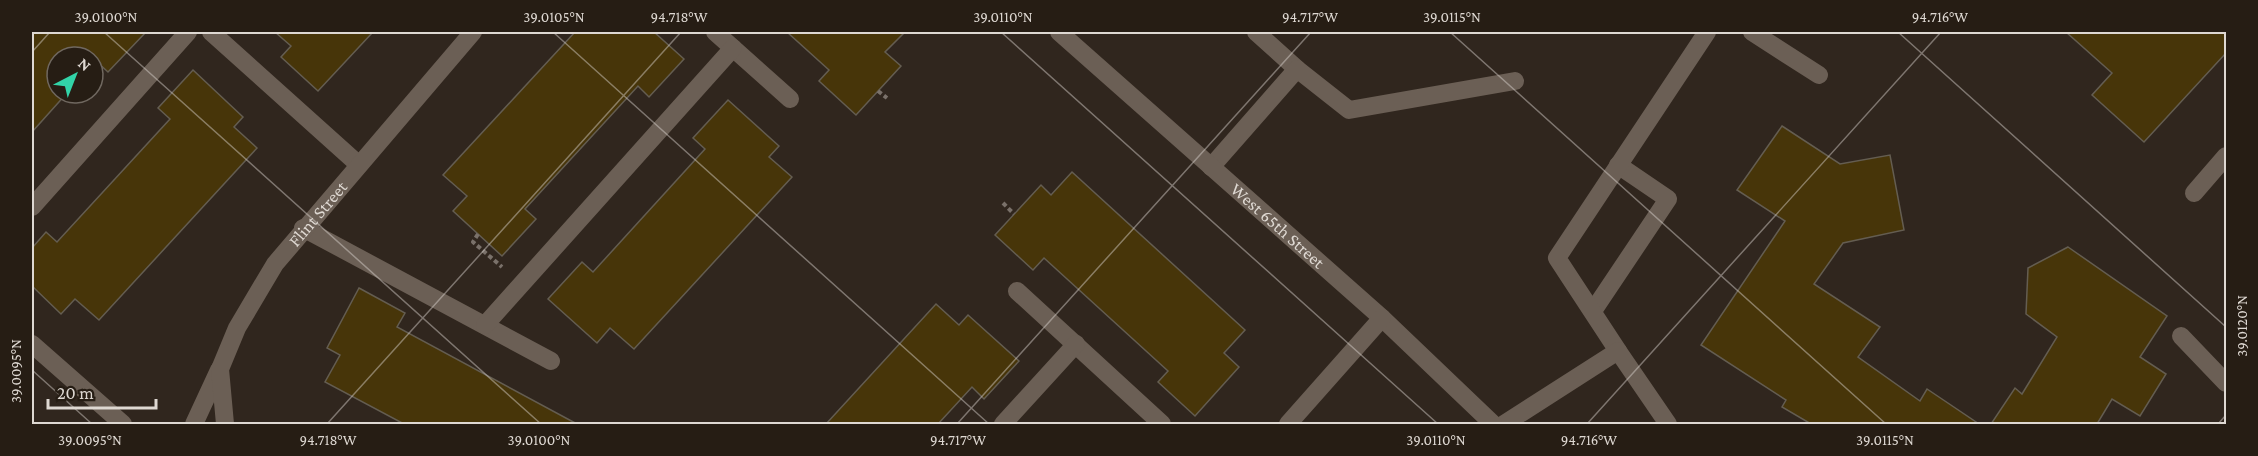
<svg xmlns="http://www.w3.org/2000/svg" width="2258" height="456" font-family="'Crimson Pro',serif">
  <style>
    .building { fill: #473509; stroke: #645d51; stroke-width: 1.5 }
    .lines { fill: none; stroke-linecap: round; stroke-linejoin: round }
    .path { stroke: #7a716a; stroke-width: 4; stroke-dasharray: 4.5 3; stroke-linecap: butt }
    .lane { stroke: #6b5f55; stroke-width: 18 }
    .street { stroke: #6b5f55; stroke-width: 18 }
    .ticks { fill: none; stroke: #ded8d2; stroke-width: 1.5; stroke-opacity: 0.45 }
    .labels { text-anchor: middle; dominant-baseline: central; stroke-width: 6; stroke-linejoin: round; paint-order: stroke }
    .street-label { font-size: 18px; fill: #ded8d2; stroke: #261d14 }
    .neatline { fill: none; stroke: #ded8d2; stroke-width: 2 }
    .ticks-label { font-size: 15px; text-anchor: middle; fill: #ded8d2 }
  </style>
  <rect width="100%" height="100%" fill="#30261e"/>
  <!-- building -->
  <g class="building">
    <polygon points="32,32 146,32 108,72 96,61 93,65 93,57 57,57 57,93 67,93 32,132"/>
    <polygon points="275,32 373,32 318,91 281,57 291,46"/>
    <polygon points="575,32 654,32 684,59 649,97 638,86 525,209 536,219 502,256 453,211 467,196 443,175"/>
    <polygon points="787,32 905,32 885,52 901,66 856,115 819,81 829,70"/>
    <polygon points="2066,32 2226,32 2226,53 2144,142 2092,95 2112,73"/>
    <polygon points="193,70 243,117 234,127 257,148 99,320 75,299 61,314 32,286 32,248 46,232 57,242 170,119 158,108"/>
    <polygon points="728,100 779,146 769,157 792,177 634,349 610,328 597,343 548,299 582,262 593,272 705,149 693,138"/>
    <polygon points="1782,126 1840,164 1890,155 1904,230 1843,243 1814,284 1880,327 1858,357 1920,401 1927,389 1979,424 1811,424 1782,407 1786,400 1701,345 1785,221 1737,190"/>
    <polygon points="1072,172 1245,330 1224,353 1239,367 1195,416 1158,382 1168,371 1044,258 1033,270 995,235 1041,185 1051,195"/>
    <polygon points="2068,247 2167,316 2140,357 2166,374 2140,416 2112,399 2097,424 1991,424 2015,388 2022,394 2057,337 2026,314 2028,268"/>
    <polygon points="359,288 405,313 397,327 577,424 404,424 325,382 340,355 327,348"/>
    <polygon points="936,304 959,325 968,315 1019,361 984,399 972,387 938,424 826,424"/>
  </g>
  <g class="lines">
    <!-- path -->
    <g class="path">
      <polyline points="878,91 887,98"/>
      <polyline points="1003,203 1014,214"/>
      <polyline points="478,234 473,242 502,267"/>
    </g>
    <!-- lane -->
    <g class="lane">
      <polyline points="1256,32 1297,69"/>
      <polyline points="1752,32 1819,75"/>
      <polyline points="1211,167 1297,69 1349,110 1515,81"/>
      <polyline points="2194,193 2226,156"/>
      <polyline points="1593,311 1668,199 1618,165"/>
      <polyline points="2181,336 2226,383"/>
      <polyline points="1618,351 1557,258 1707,32"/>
      <polyline points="1504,424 1618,351 1668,424"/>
    </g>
    <!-- street -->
    <g class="street">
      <polyline points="211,32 358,164"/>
      <polyline points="715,32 790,99"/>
      <path id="s1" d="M1059,32L1382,318L1493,424"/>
      <polyline points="32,207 188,32"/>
      <polyline points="303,228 551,361"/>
      <polyline points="1017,291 1162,424"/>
      <polyline points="485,325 733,48"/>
      <polyline points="32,344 123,424"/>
      <polyline points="194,424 219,370"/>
      <path id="s2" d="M225,424L220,369L237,328L275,264L473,32"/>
      <polyline points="1003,424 1076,344"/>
      <polyline points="1288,424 1382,318"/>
    </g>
  </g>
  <!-- ticks -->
  <path class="ticks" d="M104,32L541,424M553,32L989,424M1001,32L1438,424M1450,32L1886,424M1898,32L2226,327M32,52L50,32M32,370L92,424M327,424L681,32M957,424L1311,32M1587,424L1941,32M2218,424L2226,415"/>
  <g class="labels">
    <!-- street labels -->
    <g class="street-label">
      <text stroke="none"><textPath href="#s2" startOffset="240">Flint Street</textPath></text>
      <text stroke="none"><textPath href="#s1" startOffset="292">West 65th Street</textPath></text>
    </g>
  </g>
  <!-- border -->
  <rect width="2258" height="456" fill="none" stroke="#261d14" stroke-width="66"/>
  <!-- north arrow -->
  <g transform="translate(75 75) rotate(42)"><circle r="28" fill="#261d14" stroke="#706860" stroke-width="1.5"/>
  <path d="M0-4.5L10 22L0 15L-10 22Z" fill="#32d4a8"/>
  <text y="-9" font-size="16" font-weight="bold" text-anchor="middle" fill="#ded8d2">N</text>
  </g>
  <!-- scale -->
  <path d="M48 399v9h108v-9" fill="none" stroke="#ded8d2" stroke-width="3"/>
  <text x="57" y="399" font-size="18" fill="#ded8d2" stroke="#261d14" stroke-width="4.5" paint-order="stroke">20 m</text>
  <rect x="33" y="33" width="2192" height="390" class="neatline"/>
  <g class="ticks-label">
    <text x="106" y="22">39.0100°N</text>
    <text x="554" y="22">39.0105°N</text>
    <text x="679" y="22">94.718°W</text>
    <text x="1003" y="22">39.0110°N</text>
    <text x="1310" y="22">94.717°W</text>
    <text x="1452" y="22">39.0115°N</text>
    <text x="1940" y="22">94.716°W</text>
    <text transform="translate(2242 326) rotate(-90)" y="5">39.0120°N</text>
    <text transform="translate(16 371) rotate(-90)" y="5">39.0095°N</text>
    <text x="90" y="445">39.0095°N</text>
    <text x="328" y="445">94.718°W</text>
    <text x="539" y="445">39.0100°N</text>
    <text x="958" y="445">94.717°W</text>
    <text x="1436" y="445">39.0110°N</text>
    <text x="1589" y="445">94.716°W</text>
    <text x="1885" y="445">39.0115°N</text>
  </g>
</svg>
